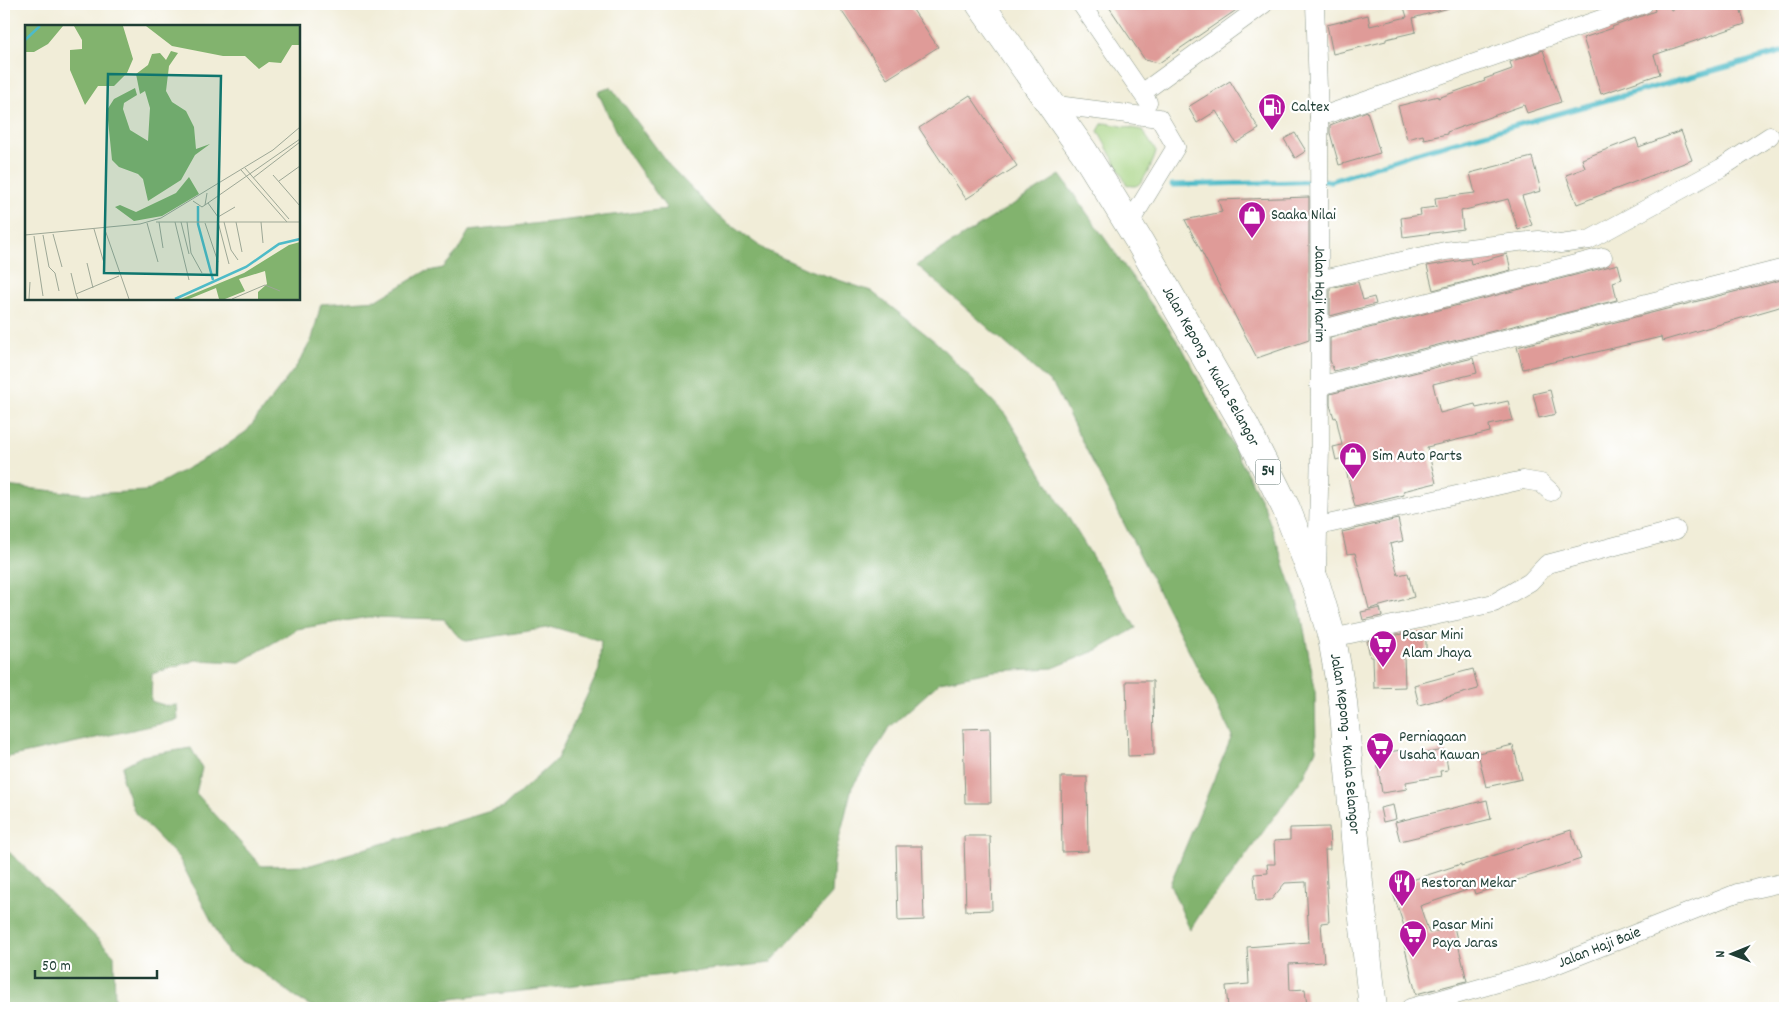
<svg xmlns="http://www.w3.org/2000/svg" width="1789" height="1012" font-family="Dekko,sans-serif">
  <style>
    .green { fill: #a3d17f; stroke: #61875a }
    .forest { fill: #82b36e; stroke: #507851 }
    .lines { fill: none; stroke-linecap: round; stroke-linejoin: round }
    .stream { stroke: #4ebbc8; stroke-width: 5 }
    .building { fill: #df9b98 }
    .minor-casing { stroke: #889586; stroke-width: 19 }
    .trunk-casing { stroke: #889586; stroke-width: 29 }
    .minor { stroke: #fff; stroke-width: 18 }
    .trunk { stroke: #fff; stroke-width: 28 }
    .labels { text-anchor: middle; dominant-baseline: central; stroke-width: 4.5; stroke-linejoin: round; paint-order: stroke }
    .shield { fill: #fff; stroke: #627771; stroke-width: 1 }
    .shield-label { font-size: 15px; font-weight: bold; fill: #1f3d34 }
    .poi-label { font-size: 16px; fill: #1f3d34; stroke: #fff; text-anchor: start }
    .street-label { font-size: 16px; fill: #1f3d34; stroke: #fff }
    .inset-river { fill: none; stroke: #4ebbc8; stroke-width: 2.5 }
    .inset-road { fill: none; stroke: #9da796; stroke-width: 1 }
    .view { fill: #0f766e; fill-opacity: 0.15; stroke: #0f766e; stroke-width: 2.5 }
    .inset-edge { fill: none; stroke: #1f3d34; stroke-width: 2.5 }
  </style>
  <rect width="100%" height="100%" fill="#fff"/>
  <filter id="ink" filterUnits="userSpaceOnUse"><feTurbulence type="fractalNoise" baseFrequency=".02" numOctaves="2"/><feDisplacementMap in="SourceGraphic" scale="10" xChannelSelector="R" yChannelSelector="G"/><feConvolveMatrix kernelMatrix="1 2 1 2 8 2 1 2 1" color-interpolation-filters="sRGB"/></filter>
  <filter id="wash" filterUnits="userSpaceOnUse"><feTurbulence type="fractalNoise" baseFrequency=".0096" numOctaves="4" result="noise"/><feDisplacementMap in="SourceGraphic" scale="20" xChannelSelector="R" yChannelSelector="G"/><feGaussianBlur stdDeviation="1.12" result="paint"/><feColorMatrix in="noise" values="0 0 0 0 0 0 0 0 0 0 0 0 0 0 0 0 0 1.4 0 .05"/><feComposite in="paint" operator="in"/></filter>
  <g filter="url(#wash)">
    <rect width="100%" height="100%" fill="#f1edd8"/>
    <!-- green -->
    <path class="green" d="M1106,123L1142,130L1156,151C1156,157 1145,179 1139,184C1136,187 1132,186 1127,185L1098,131L1102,124Z"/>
    <!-- forest -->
    <g class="forest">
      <polygon points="611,87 669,165 718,216 765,250 809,270 871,291 937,343 1005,414 1136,628 1097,650 1053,668 994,671 940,682 890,727 852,787 834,860 832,894 770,963 371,1008 315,1008 298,999 257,968 228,953 179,858 135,813 122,779 123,766 142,756 191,748 202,768 196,793 261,866 311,865 504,807 557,759 599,670 601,641 553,627 466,641 456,634 444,619 368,617 297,629 240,662 196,660 152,674 151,701 167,706 177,705 178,720 4,758 4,486 87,494 146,491 220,450 247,431 298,364 312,339 321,304 377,300 424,272 443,268 457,252 469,231 667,209 620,141 598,92"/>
      <polygon points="1060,175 1183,349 1264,506 1301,613 1315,689 1316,750 1304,776 1230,877 1206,905 1190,930 1170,884 1232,736 1054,386 917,265"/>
      <polygon points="4,847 114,955 115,1008 4,1008"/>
    </g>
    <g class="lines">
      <!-- stream -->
      <polyline class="stream" points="1172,185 1332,181 1412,154 1785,51"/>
    </g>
    <g id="blocks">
      <!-- building -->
      <g class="building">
        <polygon points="837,4 909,4 938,47 887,79"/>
        <polygon points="1107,4 1245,4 1159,63 1145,60"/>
        <polygon points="1403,4 1449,4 1449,8 1413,18 1416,32 1386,39 1386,41 1333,54 1327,25 1368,15 1370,26 1407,17"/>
        <polygon points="1664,4 1669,4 1671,10 1689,4 1739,4 1745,24 1654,55 1660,74 1601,94 1583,38 1613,28 1612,27 1655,11 1654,7"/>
        <polygon points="1543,50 1561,102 1527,113 1524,105 1447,132 1447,134 1424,139 1423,135 1407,139 1398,106 1438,96 1438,98 1485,81 1484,79 1512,69 1510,62"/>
        <polygon points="1230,81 1259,129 1236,143 1216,111 1197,123 1188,107"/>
        <polygon points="970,95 1017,166 966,199 919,128"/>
        <polygon points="1367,111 1380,153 1339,165 1330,133 1330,125"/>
        <polygon points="1681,131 1692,160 1577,204 1566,175 1585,168 1582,159 1636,138 1639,147"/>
        <polygon points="1295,133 1306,151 1295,158 1284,139"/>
        <polygon points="1532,157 1541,191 1522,196 1532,225 1518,230 1508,199 1461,211 1463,229 1403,237 1401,218 1421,215 1420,209 1436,207 1435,198 1475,193 1470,173"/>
        <polygon points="1309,197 1309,340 1257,358 1185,220 1222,212 1218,200"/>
        <polygon points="1507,254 1511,270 1433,290 1427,266 1470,259 1471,264"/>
        <polygon points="1618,264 1622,279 1613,282 1617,300 1334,371 1330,360 1330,338"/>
        <polygon points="1785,279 1785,305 1776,308 1662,341 1661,337 1523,369 1517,347"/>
        <polygon points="1358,282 1363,300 1374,297 1376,304 1330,316 1330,288"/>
        <polygon points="1473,358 1477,373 1433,384 1440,413 1475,404 1476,408 1508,401 1513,420 1489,425 1490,432 1427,447 1436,483 1403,491 1404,495 1355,507 1343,458 1336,460 1333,447 1342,445 1336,417 1334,418 1330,405 1330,394"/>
        <polygon points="1550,390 1556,414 1539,418 1533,394"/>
        <polygon points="1398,519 1403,541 1390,544 1398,575 1408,573 1414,597 1369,609 1355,553 1347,554 1342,532"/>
        <polygon points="1380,608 1382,616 1363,620 1361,612"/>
        <polygon points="1426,632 1426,654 1404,655 1405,687 1374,688 1373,657 1370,657 1367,641 1407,633"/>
        <polygon points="1473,669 1478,689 1419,705 1414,685"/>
        <polygon points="1126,681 1153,681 1154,755 1128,756"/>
        <polygon points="990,728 991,803 965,803 963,729"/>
        <polygon points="1513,745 1522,779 1486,787 1478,753"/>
        <polygon points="1401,750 1402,757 1445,750 1448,770 1440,771 1441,776 1406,782 1407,789 1382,793 1376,754"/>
        <polygon points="1061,777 1087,777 1088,851 1062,852"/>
        <polygon points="1487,800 1491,819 1400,841 1395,822"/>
        <polygon points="1393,805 1396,819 1383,822 1380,808"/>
        <polygon points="1329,827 1330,850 1325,850 1329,922 1321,923 1324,962 1289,964 1290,990 1305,989 1307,1006 1228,1008 1226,986 1249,984 1247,947 1309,942 1306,882 1285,883 1271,900 1256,901 1254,874 1268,873 1267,864 1275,864 1274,841 1290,840 1290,828"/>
        <polygon points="1571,830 1581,859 1475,894 1473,888 1420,906 1429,933 1454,927 1467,981 1416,994 1403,940 1408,938 1391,887 1461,864 1461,866"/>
        <polygon points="964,836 990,836 992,910 966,911"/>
        <polygon points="896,846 922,846 924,920 898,921"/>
      </g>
    </g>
  </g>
  <g filter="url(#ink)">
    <use href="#blocks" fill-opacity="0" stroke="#889586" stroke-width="1"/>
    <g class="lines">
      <!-- minor casing -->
      <g class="minor-casing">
        <g id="minor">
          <polyline points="1081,4 1148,102"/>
          <path id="s1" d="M1315,4L1319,117L1320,447L1317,573"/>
          <polyline points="1142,93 1264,4"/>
          <polyline points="1049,104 1159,118 1176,147 1129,224"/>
          <polyline points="1319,117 1644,4"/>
          <polyline points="1319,280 1445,251 1518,242 1539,240 1560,244 1589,240 1721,168 1770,136"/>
          <polyline points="1319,330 1603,257"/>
          <polyline points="1319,386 1785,268"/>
          <polyline points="1319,526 1523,480 1541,483 1551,492"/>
          <polyline points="1332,638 1494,603 1530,582 1547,564 1676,530"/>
          <path id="s2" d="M1410,1008L1543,970L1737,893L1785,882"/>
        </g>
      </g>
      <!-- trunk casing -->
      <g class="trunk-casing">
        <g id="trunk">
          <path id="s3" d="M980,4L1084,152L1139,241L1245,426L1286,508L1316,584L1332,638L1343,702L1359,883L1373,1008"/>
        </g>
      </g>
      <!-- minor -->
      <use href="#minor" class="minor"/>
      <!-- trunk -->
      <use href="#trunk" class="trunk"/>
    </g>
  </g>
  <!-- icons -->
  <defs>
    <g id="fuel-pin" transform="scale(1.4375)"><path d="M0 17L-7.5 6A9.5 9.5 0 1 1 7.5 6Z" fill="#b5179e" stroke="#fff"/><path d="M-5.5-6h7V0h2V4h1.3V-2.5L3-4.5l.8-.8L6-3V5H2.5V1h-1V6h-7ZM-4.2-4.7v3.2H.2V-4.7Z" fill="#fff"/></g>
    <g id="shop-pin" transform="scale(1.4375)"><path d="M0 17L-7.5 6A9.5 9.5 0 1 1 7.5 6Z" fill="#b5179e" stroke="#fff"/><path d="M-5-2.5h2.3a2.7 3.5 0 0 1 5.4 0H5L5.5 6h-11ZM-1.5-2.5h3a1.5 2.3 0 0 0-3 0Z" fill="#fff"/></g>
    <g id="supermarket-pin" transform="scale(1.4375)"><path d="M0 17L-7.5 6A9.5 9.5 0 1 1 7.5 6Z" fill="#b5179e" stroke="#fff"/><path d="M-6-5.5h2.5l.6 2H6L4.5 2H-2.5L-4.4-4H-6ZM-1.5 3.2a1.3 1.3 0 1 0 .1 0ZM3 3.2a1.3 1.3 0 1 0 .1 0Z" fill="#fff"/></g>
    <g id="restaurant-pin" transform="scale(1.4375)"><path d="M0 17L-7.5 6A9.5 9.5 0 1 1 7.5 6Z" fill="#b5179e" stroke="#fff"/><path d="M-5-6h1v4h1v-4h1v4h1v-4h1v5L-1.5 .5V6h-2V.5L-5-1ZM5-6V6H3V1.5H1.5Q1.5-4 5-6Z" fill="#fff"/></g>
  </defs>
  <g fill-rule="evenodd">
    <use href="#fuel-pin" x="1272" y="107"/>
    <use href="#shop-pin" x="1252" y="215"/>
    <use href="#shop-pin" x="1353" y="456"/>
    <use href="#supermarket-pin" x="1383" y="644"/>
    <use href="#supermarket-pin" x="1380" y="746"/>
    <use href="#restaurant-pin" x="1402" y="883"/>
    <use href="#supermarket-pin" x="1413" y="934"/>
  </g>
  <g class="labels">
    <!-- shield labels -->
    <rect class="shield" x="1255.5" y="459.5" width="25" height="25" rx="4"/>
    <g class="shield-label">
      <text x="1268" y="472">54</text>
    </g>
    <!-- poi labels -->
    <g class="poi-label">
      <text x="1291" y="107">Caltex</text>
      <text x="1271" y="215">Saaka Nilai</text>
      <text x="1372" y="456">Sim Auto Parts</text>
      <text x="1402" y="635">Pasar Mini<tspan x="1402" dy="18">Alam Jhaya</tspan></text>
      <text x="1399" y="737">Perniagaan<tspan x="1399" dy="18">Usaha Kawan</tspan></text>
      <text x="1421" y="883">Restoran Mekar</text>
      <text x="1432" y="925">Pasar Mini<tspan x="1432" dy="18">Paya Jaras</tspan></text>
    </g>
    <!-- street labels -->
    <g class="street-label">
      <text stroke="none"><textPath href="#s1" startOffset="290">Jalan Haji Karim</textPath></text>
      <text stroke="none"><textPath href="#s3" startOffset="430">Jalan Kepong - Kuala Selangor</textPath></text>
      <text stroke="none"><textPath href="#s3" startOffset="835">Jalan Kepong - Kuala Selangor</textPath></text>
      <text stroke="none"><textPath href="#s2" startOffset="199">Jalan Haji Baie</textPath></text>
    </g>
  </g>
  <!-- overview -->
  <g transform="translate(25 25)">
    <rect width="275" height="275" fill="#f1edd8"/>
    <path d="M0,1H38L23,19L9,27H0ZM49,1H98L108,34L102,48L89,61H73L60,80L45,45V25L57,24V15ZM121,1H275V20H267L256,38L244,37L234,44L220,31H198L147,21ZM146,26L153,28L144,41L141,66L147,77L161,86L169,102L171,124L185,119L170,130L156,155L123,176L118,154L113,149L94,142L87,135L82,85L89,74L110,63L112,70L99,78L98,84L105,105L123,116L125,83L120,66L115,69L111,49L123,40L127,29L135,28L141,35ZM164,152L174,169L137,191L109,196L90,182L95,180L111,187L151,168ZM275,217V274H233V267L242,259L240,246L214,254L220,266L200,274H194L191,263L164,274H156L219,248L264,220Z" fill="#82b36e"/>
    <path class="inset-river" d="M0,15L15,1M173,181V199L188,255M150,274L221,242L254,219L275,214"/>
    <path class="inset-road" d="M220,143L264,194M216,145L262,197M248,150L275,181M228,153L275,117M254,156L275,141M168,176L177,182L180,180L182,168M183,178L193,192L210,182M180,180L275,114M131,197H275M134,197L138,223M150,197L164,255M156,197L164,229M162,197L166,228L177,248M193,197L204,239M199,197L206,225L213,235M211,197L217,227M236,197L238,218M122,198L133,237M180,198L193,237M79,202L104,274M69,204L79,238M28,209L37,242M0,210L115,199L136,193L248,125L275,102M18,210L24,242L30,248L34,266M9,211L18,271M62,238L68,263M46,248L51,269M4,274L5,257M53,274L51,269L94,251M207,274L240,260L255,266"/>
    <path class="view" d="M83,49L196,51L192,250L79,248Z"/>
    <rect width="275" height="275" class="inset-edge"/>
  </g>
  <!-- margin -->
  <rect width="1789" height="1012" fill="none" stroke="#fff" stroke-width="20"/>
  <!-- north arrow -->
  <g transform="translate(1732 954) rotate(269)" stroke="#ffffff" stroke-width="4" paint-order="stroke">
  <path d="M0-4L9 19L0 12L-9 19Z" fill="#1f3d34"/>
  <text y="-8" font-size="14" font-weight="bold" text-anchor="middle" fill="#1f3d34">N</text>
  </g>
  <!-- scale -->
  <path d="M35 970v8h122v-8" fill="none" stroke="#1f3d34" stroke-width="2.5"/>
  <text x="42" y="970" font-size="15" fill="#1f3d34" stroke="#ffffff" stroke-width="4" paint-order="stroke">50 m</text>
</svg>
